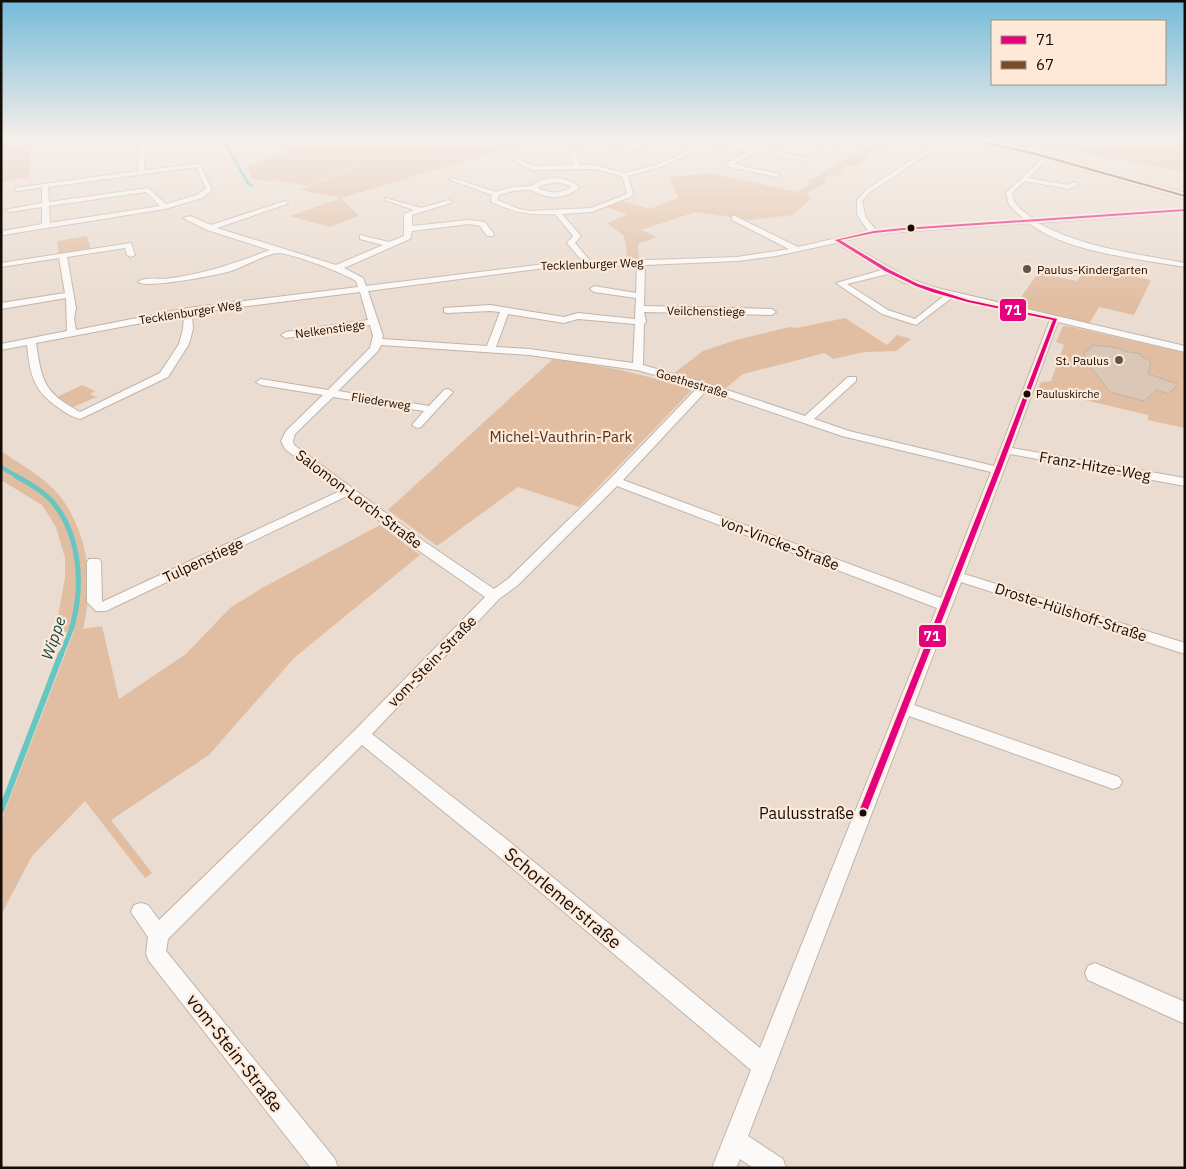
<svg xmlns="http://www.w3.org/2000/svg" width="1186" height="1169" font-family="'IBM Plex Sans',sans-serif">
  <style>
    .green { fill: #e1bea2 }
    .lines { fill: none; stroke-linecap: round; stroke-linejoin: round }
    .stream-far3 { stroke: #66c6c2; stroke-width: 2.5 }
    .stream-far2 { stroke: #66c6c2; stroke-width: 4 }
    .stream-far1 { stroke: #66c6c2; stroke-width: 5 }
    .stream { stroke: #66c6c2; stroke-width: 6 }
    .building { fill: #dbc7b6; stroke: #bfb4ab }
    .minor-casing { stroke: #bfb4ab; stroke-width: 2 }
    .tertiary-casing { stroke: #bfb4ab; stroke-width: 2 }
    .minor { fill: #fcfaf8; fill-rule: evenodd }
    .tertiary { fill: #fcfaf8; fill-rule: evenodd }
    .bus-1-casing { stroke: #fee9d8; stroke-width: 4 }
    .bus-2-casing { stroke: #fee9d8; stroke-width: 4 }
    .bus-1 { fill: #e5007d; fill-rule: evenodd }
    .bus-2 { fill: #7a4b2a; fill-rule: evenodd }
    .bus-dot { fill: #140c06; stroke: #fee9d8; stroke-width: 2 }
    .poi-dot { fill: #5f554d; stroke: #fee9d8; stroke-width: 2 }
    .labels { text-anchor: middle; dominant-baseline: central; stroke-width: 4.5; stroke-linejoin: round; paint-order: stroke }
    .far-bus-label { font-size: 11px; fill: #140c06; stroke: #fee9d8; text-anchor: start }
    .far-street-label { font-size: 12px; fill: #140c06; stroke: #fee9d8 }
    .far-poi-label { font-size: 12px; fill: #140c06; stroke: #fee9d8; text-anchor: start }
    .park-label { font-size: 15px; fill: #51331a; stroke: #fee9d8 }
    .street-label { font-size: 15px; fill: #140c06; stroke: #fee9d8 }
    .water-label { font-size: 16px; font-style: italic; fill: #114c4c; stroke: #fee9d8 }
    .near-bus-label { font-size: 16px; fill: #140c06; stroke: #fee9d8; text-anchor: end }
    .near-street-label { font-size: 18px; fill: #140c06; stroke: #fee9d8 }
    .line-badge { stroke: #fee9d8; stroke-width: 2 }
    .badge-label { font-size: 14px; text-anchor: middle; font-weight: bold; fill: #fff }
  </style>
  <rect width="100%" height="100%" fill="#eadcd0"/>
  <!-- green -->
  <g class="green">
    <polygon points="13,138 30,138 29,177 1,182 1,140"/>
    <polygon points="321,138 451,138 435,145 464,150 492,138 518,145 341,198 301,190 376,158 307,186 276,180 269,181 253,179 247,166"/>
    <path d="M882,138H900C887,145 876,148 864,155L868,157L853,166L848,165L840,170L844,171L836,176L831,175L822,180L827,182L807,193L811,199L793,215L748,220L696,212L641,230L657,237L638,244L639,259H628L624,236L607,223L628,214L606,207L621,201L650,209L678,198L670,177L711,173L796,192L812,183L807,182Z"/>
    <polygon points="1025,138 1185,138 1185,154 1182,156 1185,158 1185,172 1066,150"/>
    <polygon points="341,198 359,216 330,227 290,216"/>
    <polygon points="87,236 91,250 59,255 57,241"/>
    <polygon points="1087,267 1151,280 1134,315 1099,307 1089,324 1014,307 1038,273 1077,281"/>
    <polygon points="845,318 887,345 897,335 911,339 896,351 865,352 833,359 825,353 743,374 726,388 674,373 703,351 736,340 790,327 797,328"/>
    <polygon points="1063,326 1072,327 1185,353 1185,428 1148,420 1148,415 1038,389 1041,382 1051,381 1064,345 1056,342"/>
    <polygon points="554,358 616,369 686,386 691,388 690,392 579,507 518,487 437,546 388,510"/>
    <polygon points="82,385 95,391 90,394 97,397 73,407 57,397"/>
    <path d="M1,451C20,464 49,480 62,499C89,537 94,585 83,629L102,626L119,699L186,654L230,608L262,588L380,525L420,555L294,658L209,755L111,820L152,873L145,878L85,801L32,856L1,915V821L74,631L55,633L65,577V558L56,527L42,505L1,480Z"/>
  </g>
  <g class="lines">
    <!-- stream-far3 -->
    <polyline class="stream-far3" points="222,138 248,183 252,186"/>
    <!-- stream-far2 -->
    <polyline class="stream-far2" points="1,467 18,477"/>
    <!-- stream-far1 -->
    <path class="stream-far1" d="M16,476C30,484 45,492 55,505C80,537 83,585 73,623C70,634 65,645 61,655"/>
    <!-- stream -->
    <polyline class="stream" points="1,811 61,654"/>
  </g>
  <!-- building -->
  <polygon class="building" points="1092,345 1119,348 1123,351 1141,354 1141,356 1151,362 1148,374 1178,384 1168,394 1156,390 1144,401 1110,392 1087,362 1084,352 1089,350"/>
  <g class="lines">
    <!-- minor casing -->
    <g class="minor-casing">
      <g id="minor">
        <path d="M140,138H146L144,170L200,164L212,190L202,198L165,209L3,235V231L42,224V207L9,212L5,210L42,203V187L17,191L15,190V188L138,171ZM196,167L206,188L197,195L166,204L148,188L49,202L48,187ZM146,192L160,206L50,223L49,206Z"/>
        <path d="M593,138C607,138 620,144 634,144C642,144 648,138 657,138L635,148Z"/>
        <path d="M695,138H707L756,147L775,138H782L763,149L811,159L808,161L758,151L733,164L779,174V176L777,177L725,166V164L751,150L715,143L660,167L628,176L633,194L630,197L592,212L562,214L581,236L575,243L591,262L737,257L789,249L732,220V216H735L798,247L868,231L857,214V200L866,190L945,138H952L870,192L862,201L866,218L876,230L1024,219L1009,205L1006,193L1046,155L1048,158L1028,178L1068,185L1075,182L1078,184L1069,189L1025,181L1012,193C1013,206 1024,211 1033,219L1185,208V212L1038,223C1083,248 1134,253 1185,263V267C1140,259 1065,252 1029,223L874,234L844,241L908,278L933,287L1185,346V352L1058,322L1012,448L1185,478V486L1010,454L964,574L1185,643V654L961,582L914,705L1119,777L1122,782L1119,787L1113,789L909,716L748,1136L783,1159L786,1168H753L740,1159L736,1168H712L751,1070L491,850L362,745L168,939L166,951L335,1159L338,1168H311L149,961L146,954L148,937L131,912L134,905L141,903L148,905L159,920L355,730L485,597L415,548L347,496L106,611H96L87,602V562L89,559H99L101,562L102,602L340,491L285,449L281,441L286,431L323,395L261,385L256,382L261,379L328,390L370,348L373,336L370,325L286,338L281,335L286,332L368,320L360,292L192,313L193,329L189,344L168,377L80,419C73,417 65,413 59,408C33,391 30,374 27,345L1,350V344L67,331L66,298L1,309V303L65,293L59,258L1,267V263L131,243L135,255L131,257L127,255L125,248L67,257L76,308L74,318L76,330L188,308L358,287L356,281C346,274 289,252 277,253C267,254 243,267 231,271C217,275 147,289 138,282C144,277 156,279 164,279C201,275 236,263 270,250L207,230L183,218L190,216L211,225L285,201L288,203L287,204L217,228L336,265L383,245L360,239V235L389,242L404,236V214L414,210L385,200V198L421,208L449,200L452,202L451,203L412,215V226L469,220L485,222L494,234L493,236H487L480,226L469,224L412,231L410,239L344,268L363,278L366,286L545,264L583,262L567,243L573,236L555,214C527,215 517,213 491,202L492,195L448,179L453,178L496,192L512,187L532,186C543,175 568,176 579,187C570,197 554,199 542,195C538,194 534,191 531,190C520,189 509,192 499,195L497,200L519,209L530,211L591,208L627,194L622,176L594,169L532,170L511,159L516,158L533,166L573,165L570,152L573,150L576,152L580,165H594L625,173L656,165L708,142ZM559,182L572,187C562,194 549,194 538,188L541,185ZM836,243L882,270L836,283L882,314L916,325L953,297L1050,320L994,466L849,431L814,419L856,381V377H848L805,416L709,384L643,365L644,324L646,322L644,312L772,315L776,312L772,309L644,306L645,265L737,261L776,256ZM637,265L636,293L594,286L590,289L594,292L636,298L635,319L578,313L564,317L490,305L444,308V312L447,313L490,311L500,312L487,346L382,339L383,336L368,291L545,268ZM888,274L902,282L945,295L915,319L888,310L847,284ZM508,314L564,323L578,319L635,324L633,363L529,349L496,347ZM184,315L183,329L179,344L160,373L80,412C44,392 42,383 36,343ZM381,345L529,355L637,370L698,387L607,482L508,579L494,589L425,542L294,445L293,441L295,434L333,397L424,411L412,425L417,428L421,427L453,392L448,389L444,390L429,406L338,391L378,351ZM707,390L842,436L991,472L941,598L623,480ZM617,486L937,608L760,1048L505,838L372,734L499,599L518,585Z"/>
        <polygon points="796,138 808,138 838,145 835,147"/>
        <polygon points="1095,963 1185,1002 1185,1024 1088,980 1085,973 1088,966"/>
      </g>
    </g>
    <!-- tertiary casing -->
    <g class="tertiary-casing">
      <polygon id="tertiary" points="960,138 974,138 1032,151 1185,193 1185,199 1030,155"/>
    </g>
    <!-- minor -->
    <use href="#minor" class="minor"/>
    <!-- tertiary -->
    <use href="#tertiary" class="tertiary"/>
    <!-- bus-1 casing -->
    <g class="bus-1-casing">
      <polygon id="bus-1" points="1185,209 1185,211 903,230 874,233 840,240 888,269 918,284 968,300 1057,319 1001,470 866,814 865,816 862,818 859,816 858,814 995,470 1053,320 968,302 932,292 916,286 885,271 835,240 874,231 903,228"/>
    </g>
    <!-- bus-2 casing -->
    <g class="bus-2-casing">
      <polygon id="bus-2" points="963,138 967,138 1033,152 1185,195 1185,197 1031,154"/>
    </g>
    <!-- bus-1 -->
    <use href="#bus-1" class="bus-1"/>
    <!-- bus-2 -->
    <use href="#bus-2" class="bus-2"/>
  </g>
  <!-- sky -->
  <linearGradient id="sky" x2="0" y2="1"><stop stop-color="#74bbd9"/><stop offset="0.46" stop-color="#f6efea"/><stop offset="1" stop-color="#f6efea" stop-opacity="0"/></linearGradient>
  <rect width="1186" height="302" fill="url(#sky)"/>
  <!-- markers -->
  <g class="bus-dot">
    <circle cx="911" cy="228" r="4.5"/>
    <circle cx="1027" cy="394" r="4.5"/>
    <circle cx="863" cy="813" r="4.5"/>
  </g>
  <g class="poi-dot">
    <circle cx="1027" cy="269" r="5"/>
    <circle cx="1119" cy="360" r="5"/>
  </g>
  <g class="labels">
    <!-- far-bus labels -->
    <g class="far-bus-label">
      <text x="1036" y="394">Pauluskirche</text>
    </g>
    <!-- far-street labels -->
    <g class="far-street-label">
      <text transform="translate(592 264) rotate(-2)">Tecklenburger Weg</text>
      <text transform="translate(706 311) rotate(1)">Veilchenstiege</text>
      <text transform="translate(190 312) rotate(-9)">Tecklenburger Weg</text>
      <text transform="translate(330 329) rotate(-8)">Nelkenstiege</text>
      <text transform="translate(692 383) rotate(17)">Goethestraße</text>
      <text transform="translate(381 401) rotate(9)">Fliederweg</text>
    </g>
    <!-- far-poi labels -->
    <g class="far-poi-label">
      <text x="1037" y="269">Paulus-Kindergarten</text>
      <text x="1109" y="360" text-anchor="end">St. Paulus</text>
    </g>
    <!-- park labels -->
    <g class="park-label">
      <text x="561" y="436">Michel-Vauthrin-Park</text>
    </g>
    <!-- street labels -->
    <g class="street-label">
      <text transform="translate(1095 466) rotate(10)">Franz-Hitze-Weg</text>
      <text transform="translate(359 499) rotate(37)">Salomon-Lorch-Straße</text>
      <text transform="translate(780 543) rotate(21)">von-Vincke-Straße</text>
      <text transform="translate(203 560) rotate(-25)">Tulpenstiege</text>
      <text transform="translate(1071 612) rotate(18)">Droste-Hülshoff-Straße</text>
      <text transform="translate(432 661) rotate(-46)">vom-Stein-Straße</text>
    </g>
    <!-- water labels -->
    <g class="water-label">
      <text transform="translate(53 638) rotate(-71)">Wippe</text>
    </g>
    <!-- near-bus labels -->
    <g class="near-bus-label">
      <text x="854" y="813">Paulusstraße</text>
    </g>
    <!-- near-street labels -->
    <g class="near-street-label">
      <text transform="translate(563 898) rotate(40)">Schorlemerstraße</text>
      <text transform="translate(235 1053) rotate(52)">vom-Stein-Straße</text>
    </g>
  </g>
  <g class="line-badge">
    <rect x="999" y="298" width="28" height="24" rx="5" fill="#e5007d"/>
    <rect x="918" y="624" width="29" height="24" rx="5" fill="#e5007d"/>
  </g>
  <g class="badge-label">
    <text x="1013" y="315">71</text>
    <text x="932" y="641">71</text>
  </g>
  <!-- border -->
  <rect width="1186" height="1169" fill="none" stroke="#140c06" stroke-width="5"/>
  <!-- legend -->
  <rect x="991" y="20" width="175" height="65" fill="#fee9d8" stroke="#a09184"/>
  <rect x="1001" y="36" width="25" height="8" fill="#e5007d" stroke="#a09184"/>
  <text x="1036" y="45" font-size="15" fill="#140c06">71</text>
  <rect x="1001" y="61" width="25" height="8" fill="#7a4b2a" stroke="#a09184"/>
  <text x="1036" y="70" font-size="15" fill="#140c06">67</text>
</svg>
